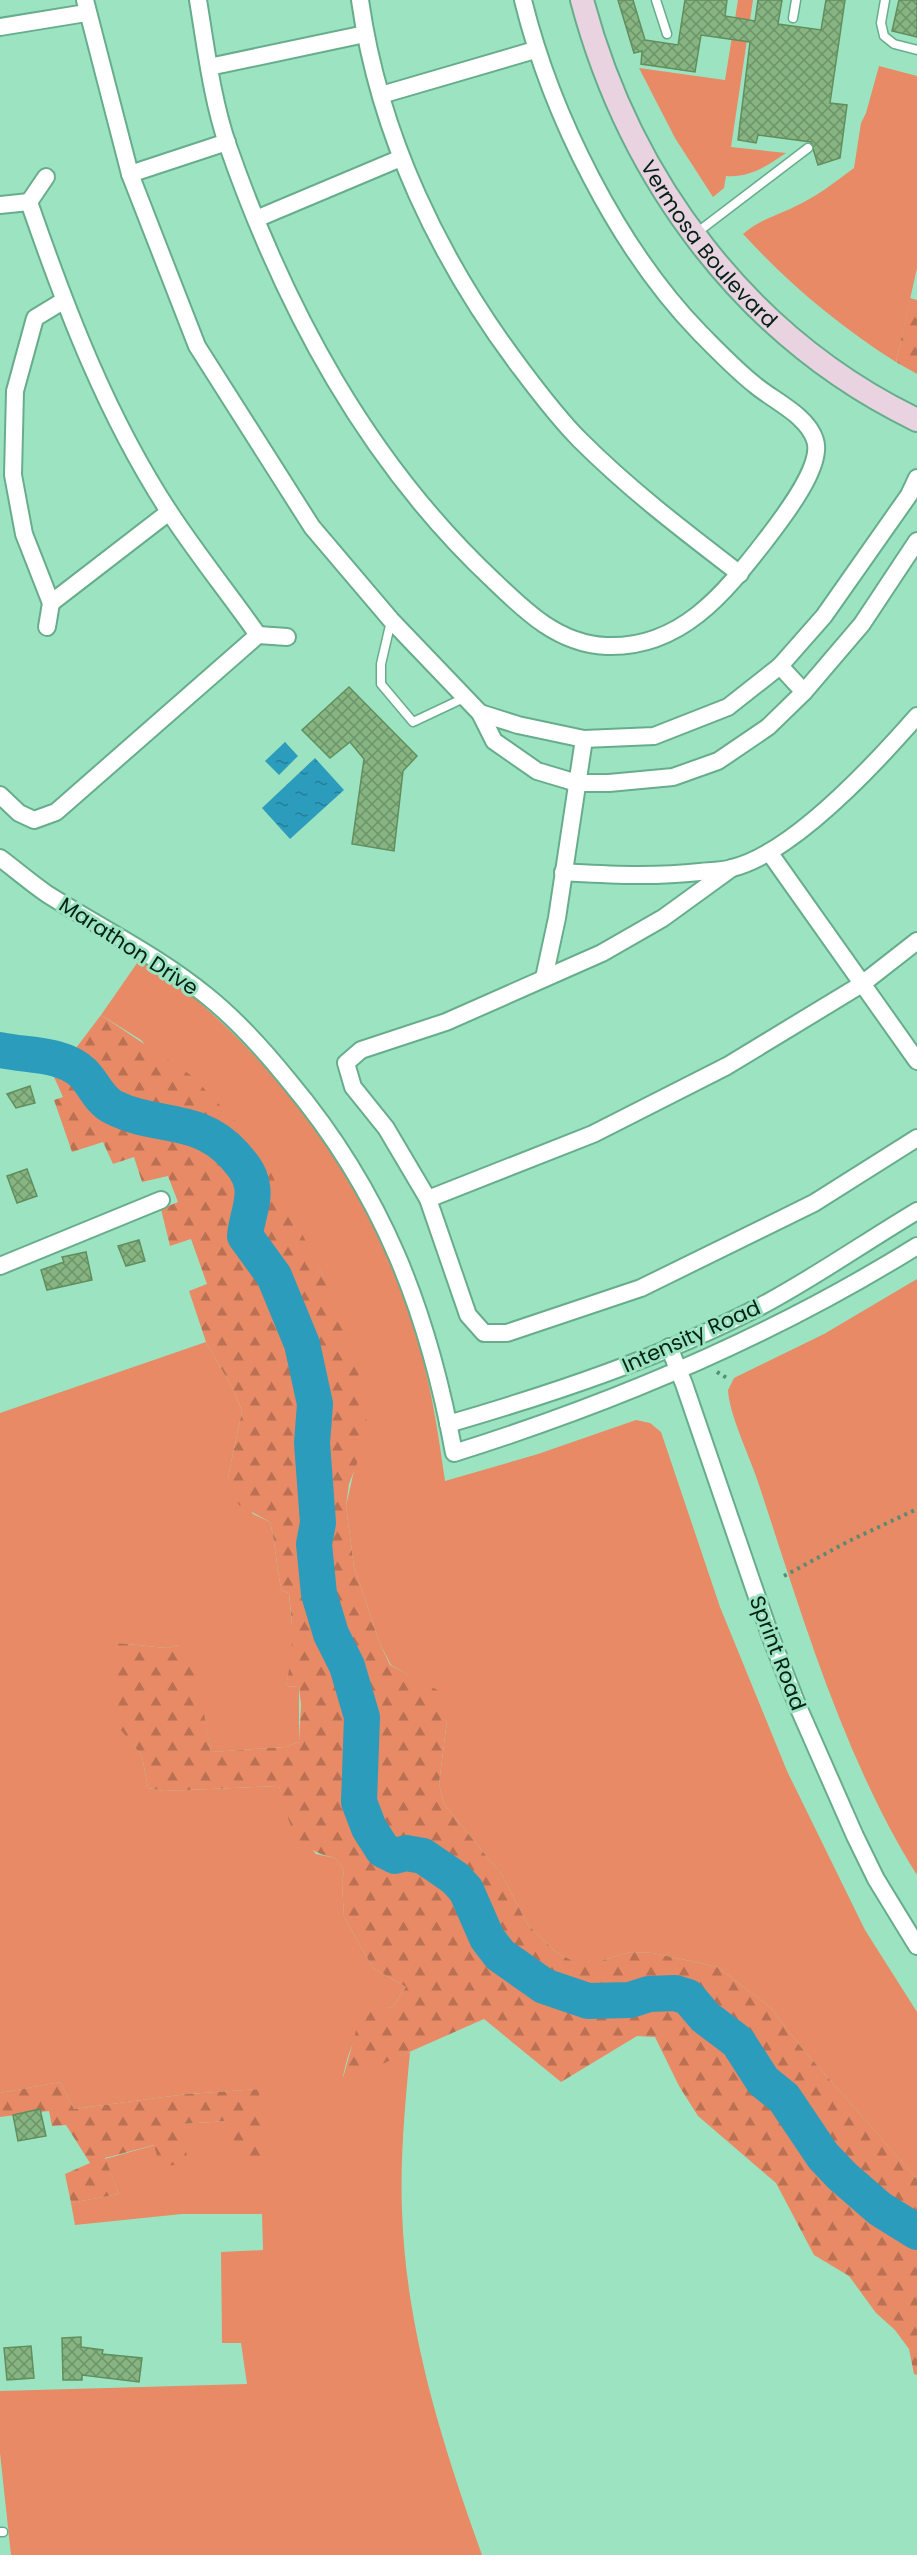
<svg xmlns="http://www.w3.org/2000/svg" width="917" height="2555" font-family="Poppins,sans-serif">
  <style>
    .grass { fill: #e88a65 }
    .forest { fill: url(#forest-firs) }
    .water { fill: url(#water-ripples) }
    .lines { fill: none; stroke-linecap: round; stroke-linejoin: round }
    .river { stroke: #2c9cbd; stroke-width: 36 }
    .building { fill: url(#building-cross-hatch); stroke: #618e5d; stroke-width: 1.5 }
    .lane-casing { stroke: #67ad8c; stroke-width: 11 }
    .street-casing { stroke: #67ad8c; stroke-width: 20 }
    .secondary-casing { stroke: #67ad8c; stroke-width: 26 }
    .path { stroke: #578c73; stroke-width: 4; stroke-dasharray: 3 4.5; stroke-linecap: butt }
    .lane { stroke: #fff; stroke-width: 8 }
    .street { stroke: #fff; stroke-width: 16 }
    .secondary { stroke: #ead3e1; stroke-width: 22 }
    .labels { text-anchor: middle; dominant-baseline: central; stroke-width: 6; stroke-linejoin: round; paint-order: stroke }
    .street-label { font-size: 21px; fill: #032115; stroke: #9ce4c1 }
  </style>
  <defs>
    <pattern id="forest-firs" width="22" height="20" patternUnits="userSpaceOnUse" patternTransform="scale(1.5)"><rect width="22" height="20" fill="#e88a65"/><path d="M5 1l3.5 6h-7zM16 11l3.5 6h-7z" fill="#ba7052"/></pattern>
    <pattern id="water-ripples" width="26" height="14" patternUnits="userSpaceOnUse" patternTransform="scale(1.5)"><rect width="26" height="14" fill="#2c9cbd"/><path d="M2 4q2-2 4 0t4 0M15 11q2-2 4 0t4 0" fill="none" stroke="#237f98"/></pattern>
    <pattern id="building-cross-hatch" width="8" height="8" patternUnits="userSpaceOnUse" patternTransform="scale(1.5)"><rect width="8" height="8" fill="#87b582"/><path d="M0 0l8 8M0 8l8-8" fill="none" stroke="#6c9369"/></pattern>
  </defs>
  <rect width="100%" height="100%" fill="#9ce4c1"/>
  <!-- grass -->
  <g class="grass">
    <path d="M738,0H753L731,147L786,153C767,166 750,178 726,176L724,188L713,197L675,138L639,68L725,80Z"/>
    <path d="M879,66L917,76V268L896,362C839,326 789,284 743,234C760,219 774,217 794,207C816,197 834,183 854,168L861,123L866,113Z"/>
    <path d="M142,956C278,1056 379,1192 422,1356C433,1397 439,1439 445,1481L538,1454L636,1420L650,1423L661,1432L720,1607L787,1771L865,1930L917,2012V2179L801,2047L771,2008L718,1967L653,1953L630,1952L600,1961H573L556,1952L528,1925L502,1875L444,1804L439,1784L447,1720L412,1677L391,1665L380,1644L354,1567L346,1506L355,1466L323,1275L298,1229L141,1040L101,1015Z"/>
    <path d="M917,1279V1875C844,1759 802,1615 759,1485C751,1459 729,1415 728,1390L734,1378L824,1334Z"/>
    <path d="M206,1342L234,1391L242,1411L228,1477L253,1514L270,1522C276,1545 276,1568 282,1591L289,1593L294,1649L286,1686L299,1687V1742L285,1747L211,1752L198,1686L179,1645L166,1648L118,1643L130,1741L142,1756L148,1788L164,1791L279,1786L291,1824L316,1854L335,1858L344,1870L342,1884L344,1917L373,1968L406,1987L392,2007L372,2011C356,2032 348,2051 343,2077L410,2052C405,2105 400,2158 402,2211C406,2331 442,2443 482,2555H11L0,2453V2391L247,2384L241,2343H222L221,2252L263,2250L262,2214H182L75,2225L71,2203L119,2194L105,2159L155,2145L181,2124L228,2121L259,2089L187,2094L74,2109L60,2082L0,2093V1413Z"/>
  </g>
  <!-- forest -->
  <g class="forest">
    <polygon points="910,298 917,300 917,374 896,362"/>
    <path d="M101,1015L192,1076L240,1126L271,1173L323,1275L358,1371L367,1423L363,1448L349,1484L346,1506L354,1567L380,1644L390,1665L443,1693L447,1720L439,1784L444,1804L502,1875L528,1925L556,1952L573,1961H600L630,1952L653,1953L718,1967L771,2008L801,2047L911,2172L917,2179V2375L914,2374L909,2349L895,2330L876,2313L849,2276L814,2255L776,2183L698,2116L679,2086L655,2037L637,2036L561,2082L484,2019L364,2072L343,2078L356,2031L372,2010L392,2007L406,1987L373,1968L344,1917L342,1884L344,1870L335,1858C291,1848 290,1825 279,1786L164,1791L148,1788L142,1756L112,1719V1666L118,1643L166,1648L179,1645L192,1648L211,1752L285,1747L299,1742L301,1705L299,1687L286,1686C294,1648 293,1631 289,1593L282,1591C276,1568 276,1545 270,1522L239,1505L228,1477L242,1411L234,1391L206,1342L189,1291L207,1284L191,1239L170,1246L161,1209L178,1202L168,1176L142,1182L134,1157L113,1164L103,1142L72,1152L54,1100L63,1097L54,1077Z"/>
    <polygon points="60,2082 74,2109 187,2094 259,2089 261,2162 234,2162 227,2121 182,2124 188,2164 160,2166 154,2145 105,2158 119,2194 71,2203 65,2174 90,2163 66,2125 52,2126 49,2111 0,2117 0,2093"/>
  </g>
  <!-- water -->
  <g class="water">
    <polygon points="285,742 298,756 279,775 265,761"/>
    <polygon points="315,758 344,790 290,839 262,808"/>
  </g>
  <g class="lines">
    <!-- river -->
    <path class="river" d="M0,1050C27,1056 62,1053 83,1073C94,1084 99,1100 113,1107C156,1129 198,1115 234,1155C242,1164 250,1173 252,1186C255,1202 246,1220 245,1236L274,1276L302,1344L315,1404L312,1443L318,1523L314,1544L319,1594L331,1634L347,1666L362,1717L359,1802L369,1828L383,1850L395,1856L406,1853L423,1856L455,1878L466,1890L487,1938L500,1955L544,1986L588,2001L630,2000L649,1994L675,1993L688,1997L705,2017L738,2042L763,2081L784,2098L823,2156L842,2176L880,2209L917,2232"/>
  </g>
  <!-- building -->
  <g class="building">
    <polygon points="618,0 633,0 645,40 678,45 685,0 727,0 725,16 755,21 758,0 782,0 778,24 821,30 826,0 845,0 830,103 847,105 840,158 818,165 811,142 758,135 756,143 738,140 750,42 701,35 695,72 641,64 642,51 634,53"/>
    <polygon points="899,0 917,0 917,37 892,31"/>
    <polygon points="349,687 417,756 403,771 394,851 352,844 364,759 350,742 330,758 302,730"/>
    <polygon points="30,1086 35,1103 16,1108 7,1094"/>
    <polygon points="27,1169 37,1196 17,1203 7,1176"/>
    <polygon points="139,1240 145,1261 126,1266 118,1246"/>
    <polygon points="86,1252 92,1280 47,1290 41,1270 64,1262 62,1257"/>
    <polygon points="40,2109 46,2136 18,2141 13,2115"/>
    <polygon points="81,2337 81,2347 103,2350 102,2354 142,2358 139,2382 82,2375 82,2380 63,2380 62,2338"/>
    <polygon points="31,2346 34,2378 7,2380 4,2348"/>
  </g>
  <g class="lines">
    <!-- lane casing -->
    <g class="lane-casing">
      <g id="lane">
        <polyline points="656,0 667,34"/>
        <polyline points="885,0 881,23 884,36 894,44 917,50"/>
        <polyline points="793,18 796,0"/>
        <polyline points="695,234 808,148"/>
        <polyline points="391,621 381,664 381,684 413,722 464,698"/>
        <polyline points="0,2532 3,2532"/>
      </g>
    </g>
    <!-- street casing -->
    <g class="street-casing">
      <g id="street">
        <polyline points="85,0 130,174 197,346 312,527 391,620 480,713 494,741 537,771 577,783 609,783 673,777 718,761 768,727 804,692 862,624 917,541"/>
        <path d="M198,0C206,48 212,100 228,146C285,309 367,462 494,581C526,612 559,644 606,646C680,649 724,594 765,541C781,520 824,466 815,440C807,415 774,401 755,385C736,370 718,351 701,334C618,249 551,114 523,0"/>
        <path d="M360,0C379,135 440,262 522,370C540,394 559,419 580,440C630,490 684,531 740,574"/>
        <polyline points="0,27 86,13"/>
        <polyline points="209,67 365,34"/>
        <polyline points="381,95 535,50"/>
        <polyline points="130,174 227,142"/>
        <polyline points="29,202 46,177"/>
        <path d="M0,205L29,202C66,309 107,417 170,513C197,554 229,594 258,635"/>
        <polyline points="256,219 401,158"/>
        <polyline points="63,301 35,318 15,391 13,475 24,534 51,603 169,512"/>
        <polyline points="47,627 51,603"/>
        <polyline points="780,666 804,692"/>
        <polyline points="480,713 518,725 584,739 654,736 728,707 780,666 824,616 909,495 917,478"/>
        <polyline points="0,795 19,813 34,820 56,812 258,635 287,637"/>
        <polyline points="769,852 917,1061"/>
        <path d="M0,858C16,870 31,883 47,894C101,928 158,956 207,996C238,1021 264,1050 289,1081C383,1193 428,1311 454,1453C617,1402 771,1337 917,1246"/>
        <polyline points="732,868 663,918 602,953 446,1022 361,1050 346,1063 353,1087 386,1128 428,1199 468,1315 484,1333 507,1333 641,1288 814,1203 917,1138"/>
        <path d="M563,872C610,875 654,877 700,872C710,871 722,871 732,868C793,853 875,764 917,716"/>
        <polyline points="544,978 557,918 584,739"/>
        <polyline points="428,1199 593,1134 727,1066 862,984 917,941"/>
        <polyline points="0,1266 161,1200"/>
        <polyline points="669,1347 684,1384 770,1635 796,1702 855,1836 876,1879 917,1946"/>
        <path d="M448,1424C555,1393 662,1357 761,1306C814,1278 865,1242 917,1211"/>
      </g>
    </g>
    <!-- secondary casing -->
    <g class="secondary-casing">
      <g id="secondary">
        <path id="s1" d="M582,0C630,181 747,338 917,420"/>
      </g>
    </g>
    <!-- path -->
    <g class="path">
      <polyline points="717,1372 727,1378"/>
      <polyline points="784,1576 849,1541 917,1509"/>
    </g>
    <!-- lane -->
    <use href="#lane" class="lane"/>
    <!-- street -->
    <use href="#street" class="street"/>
    <!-- secondary -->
    <use href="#secondary" class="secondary"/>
  </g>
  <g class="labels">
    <!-- street labels -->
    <g class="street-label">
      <text stroke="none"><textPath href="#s1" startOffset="278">Vermosa Boulevard</textPath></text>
      <text transform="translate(129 946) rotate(33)">Marathon Drive</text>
      <text transform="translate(691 1336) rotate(-24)">Intensity Road</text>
      <text transform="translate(778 1653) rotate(69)">Sprint Road</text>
    </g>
  </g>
</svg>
